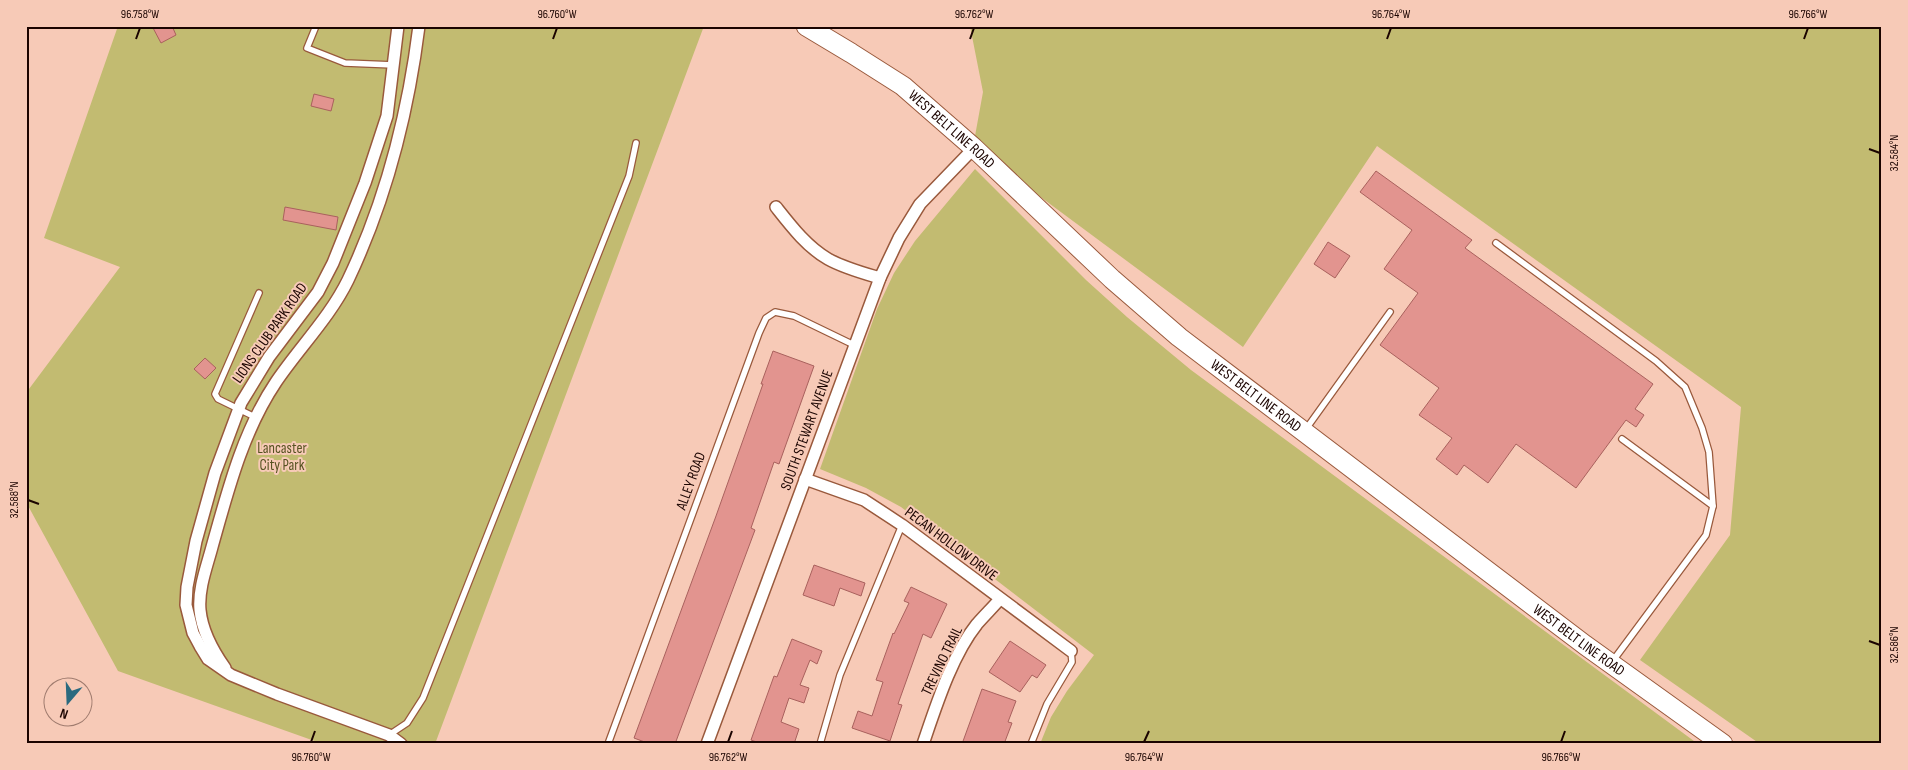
<svg xmlns="http://www.w3.org/2000/svg" width="1908" height="770" font-family="'Sofia Sans Condensed',sans-serif">
  <style>
    .green { fill: #c2bb71 }
    .building { fill: #e2948f; stroke: #a9615d }
    .lines { fill: none; stroke-linecap: round; stroke-linejoin: round }
    .service-casing { stroke: #99593c; stroke-width: 8 }
    .minor-casing { stroke: #99593c; stroke-width: 14 }
    .primary-casing { stroke: #99593c; stroke-width: 21 }
    .service { stroke: #fff; stroke-width: 5.5 }
    .minor { stroke: #fff; stroke-width: 11 }
    .primary { stroke: #fff; stroke-width: 19 }
    .ticks { fill: none; stroke: #1b0400; stroke-width: 2 }
    .labels { text-anchor: middle; dominant-baseline: central; stroke-width: 4; stroke-linejoin: round; paint-order: stroke }
    .street-label { font-size: 15px; fill: #1b0400; stroke: #f7cab7 }
    .park-label { font-size: 15px; fill: #565221; stroke: #f7cab7 }
    .neatline { fill: none; stroke: #1b0400; stroke-width: 2 }
    .ticks-label { font-size: 12px; text-anchor: middle; fill: #1b0400 }
  </style>
  <rect width="100%" height="100%" fill="#f7cab7"/>
  <!-- green -->
  <g class="green">
    <polygon points="118,26 704,26 435,744 323,744 118,671 26,502 26,393 120,267 44,238"/>
    <polygon points="970,26 1882,26 1882,744 1760,744 1640,660 1730,535 1741,407 1377,146 1243,347 973,147 983,92"/>
    <polygon points="975,169 1086,280 1127,317 1191,370 1698,744 1040,744 1051,717 1067,691 1094,655 901,507 866,488 820,469 877,309 894,273 915,241"/>
  </g>
  <!-- building -->
  <g class="building">
    <polygon points="152,26 172,26 176,35 161,43"/>
    <polygon points="314,94 334,99 331,111 311,106"/>
    <polygon points="1376,171 1472,240 1465,248 1653,384 1635,409 1644,415 1636,427 1626,420 1576,488 1516,444 1488,483 1464,465 1457,475 1436,459 1452,438 1419,415 1439,388 1380,345 1418,293 1384,269 1412,230 1360,192"/>
    <polygon points="285,207 338,217 336,230 283,220"/>
    <polygon points="1328,242 1350,256 1335,278 1314,264"/>
    <polygon points="773,351 814,366 779,464 774,462 751,528 755,530 675,744 650,744 634,738 716,516 763,384 761,384"/>
    <polygon points="205,358 216,368 205,379 194,369"/>
    <polygon points="814,565 865,583 861,596 840,588 834,606 803,595"/>
    <polygon points="911,587 947,604 931,638 923,634 898,704 902,705 890,741 852,728 858,711 872,716 883,682 876,680 893,633 894,634 909,603 904,601"/>
    <polygon points="792,639 822,651 817,664 810,660 800,685 809,688 804,703 789,698 781,722 799,729 794,744 762,744 751,740 774,676 777,677"/>
    <polygon points="1010,641 1046,665 1037,678 1032,675 1020,692 989,672"/>
    <polygon points="982,689 1016,701 1008,722 1012,723 1004,744 962,744"/>
  </g>
  <g class="lines">
    <!-- service casing -->
    <g class="service-casing">
      <g id="service">
        <polyline points="316,26 307,48 345,63 394,65"/>
        <polyline points="1496,243 1656,361 1685,387 1702,428 1709,452 1713,506"/>
        <polyline points="255,417 218,399 215,394 259,293"/>
        <polyline points="1306,429 1390,312"/>
        <polyline points="1612,662 1706,535 1713,506 1622,439"/>
        <polyline points="389,735 407,723 423,698 629,176 636,143"/>
        <polyline points="608,744 759,333 766,318 775,312 794,316 854,345"/>
        <polyline points="820,744 840,675 902,525"/>
        <polyline points="1031,744 1047,704 1072,662 1071,651"/>
      </g>
    </g>
    <!-- minor casing -->
    <g class="minor-casing">
      <g id="minor">
        <polyline points="398,26 387,116 365,183 333,263 318,292 269,357 241,403 215,473 196,541 187,587 186,605 193,633 200,646 208,659 231,675 277,694 389,735 401,744"/>
        <path d="M776,207C791,226 807,247 828,259C844,268 863,273 880,278"/>
        <polyline points="805,479 864,500 902,525 1071,651"/>
        <path d="M225,668C213,651 202,631 200,610C198,589 207,566 212,547C228,490 243,431 276,382C299,348 330,317 348,280C386,200 408,114 419,26"/>
        <polyline points="707,744 880,278 899,238 920,204 974,148"/>
        <path d="M923,744C936,706 952,655 977,624C984,616 993,607 1000,599"/>
      </g>
    </g>
    <!-- primary casing -->
    <g class="primary-casing">
      <g id="primary">
        <path id="s1" d="M806,26L851,53L903,86L974,148L1112,279L1179,337L1585,645L1723,744"/>
      </g>
    </g>
    <!-- service -->
    <use href="#service" class="service"/>
    <!-- minor -->
    <use href="#minor" class="minor"/>
    <!-- primary -->
    <use href="#primary" class="primary"/>
  </g>
  <!-- ticks -->
  <path class="ticks" d="M136,39L140,28M553,39L557,28M970,39L974,28M1387,39L1391,28M1804,39L1808,28M1869,149L1880,153M28,500L39,504M1869,641L1880,645M311,742L315,731M728,742L732,731M1144,742L1149,731M1561,742L1565,731"/>
  <g class="labels">
    <!-- street labels -->
    <g class="street-label">
      <text stroke="none"><textPath href="#s1" startOffset="179">WEST BELT LINE ROAD</textPath></text>
      <text transform="translate(270 333) rotate(-55)">LIONS CLUB PARK ROAD</text>
      <text stroke="none"><textPath href="#s1" startOffset="584">WEST BELT LINE ROAD</textPath></text>
      <text transform="translate(807 430) rotate(-70)">SOUTH STEWART AVENUE</text>
      <text transform="translate(691 481) rotate(-70)">ALLEY ROAD</text>
      <text transform="translate(951 544) rotate(37)">PECAN HOLLOW DRIVE</text>
      <text stroke="none"><textPath href="#s1" startOffset="989">WEST BELT LINE ROAD</textPath></text>
      <text transform="translate(942 661) rotate(-64)">TREVINO TRAIL</text>
    </g>
    <!-- park labels -->
    <g class="park-label">
      <text x="282" y="448">Lancaster<tspan x="282" dy="17">City Park</tspan></text>
    </g>
  </g>
  <!-- border -->
  <rect width="1908" height="770" fill="none" stroke="#f7cab7" stroke-width="55"/>
  <!-- north arrow -->
  <g transform="translate(68 702) rotate(199)"><circle r="24" fill="#f7cab7" stroke="#9f7b6e"/>
  <path d="M0-4L9 19L0 12L-9 19Z" fill="#2b6a7f"/>
  <text y="-8" font-size="14" font-weight="bold" text-anchor="middle" fill="#1b0400">N</text>
  </g>
  <rect x="28" y="28" width="1852" height="714" class="neatline"/>
  <g class="ticks-label">
    <text x="140" y="18">96.758°W</text>
    <text x="557" y="18">96.760°W</text>
    <text x="974" y="18">96.762°W</text>
    <text x="1391" y="18">96.764°W</text>
    <text x="1808" y="18">96.766°W</text>
    <text transform="translate(1894 153) rotate(-90)" y="4">32.584°N</text>
    <text transform="translate(14 500) rotate(-90)" y="4">32.588°N</text>
    <text transform="translate(1894 645) rotate(-90)" y="4">32.586°N</text>
    <text x="311" y="761">96.760°W</text>
    <text x="728" y="761">96.762°W</text>
    <text x="1144" y="761">96.764°W</text>
    <text x="1561" y="761">96.766°W</text>
  </g>
</svg>
